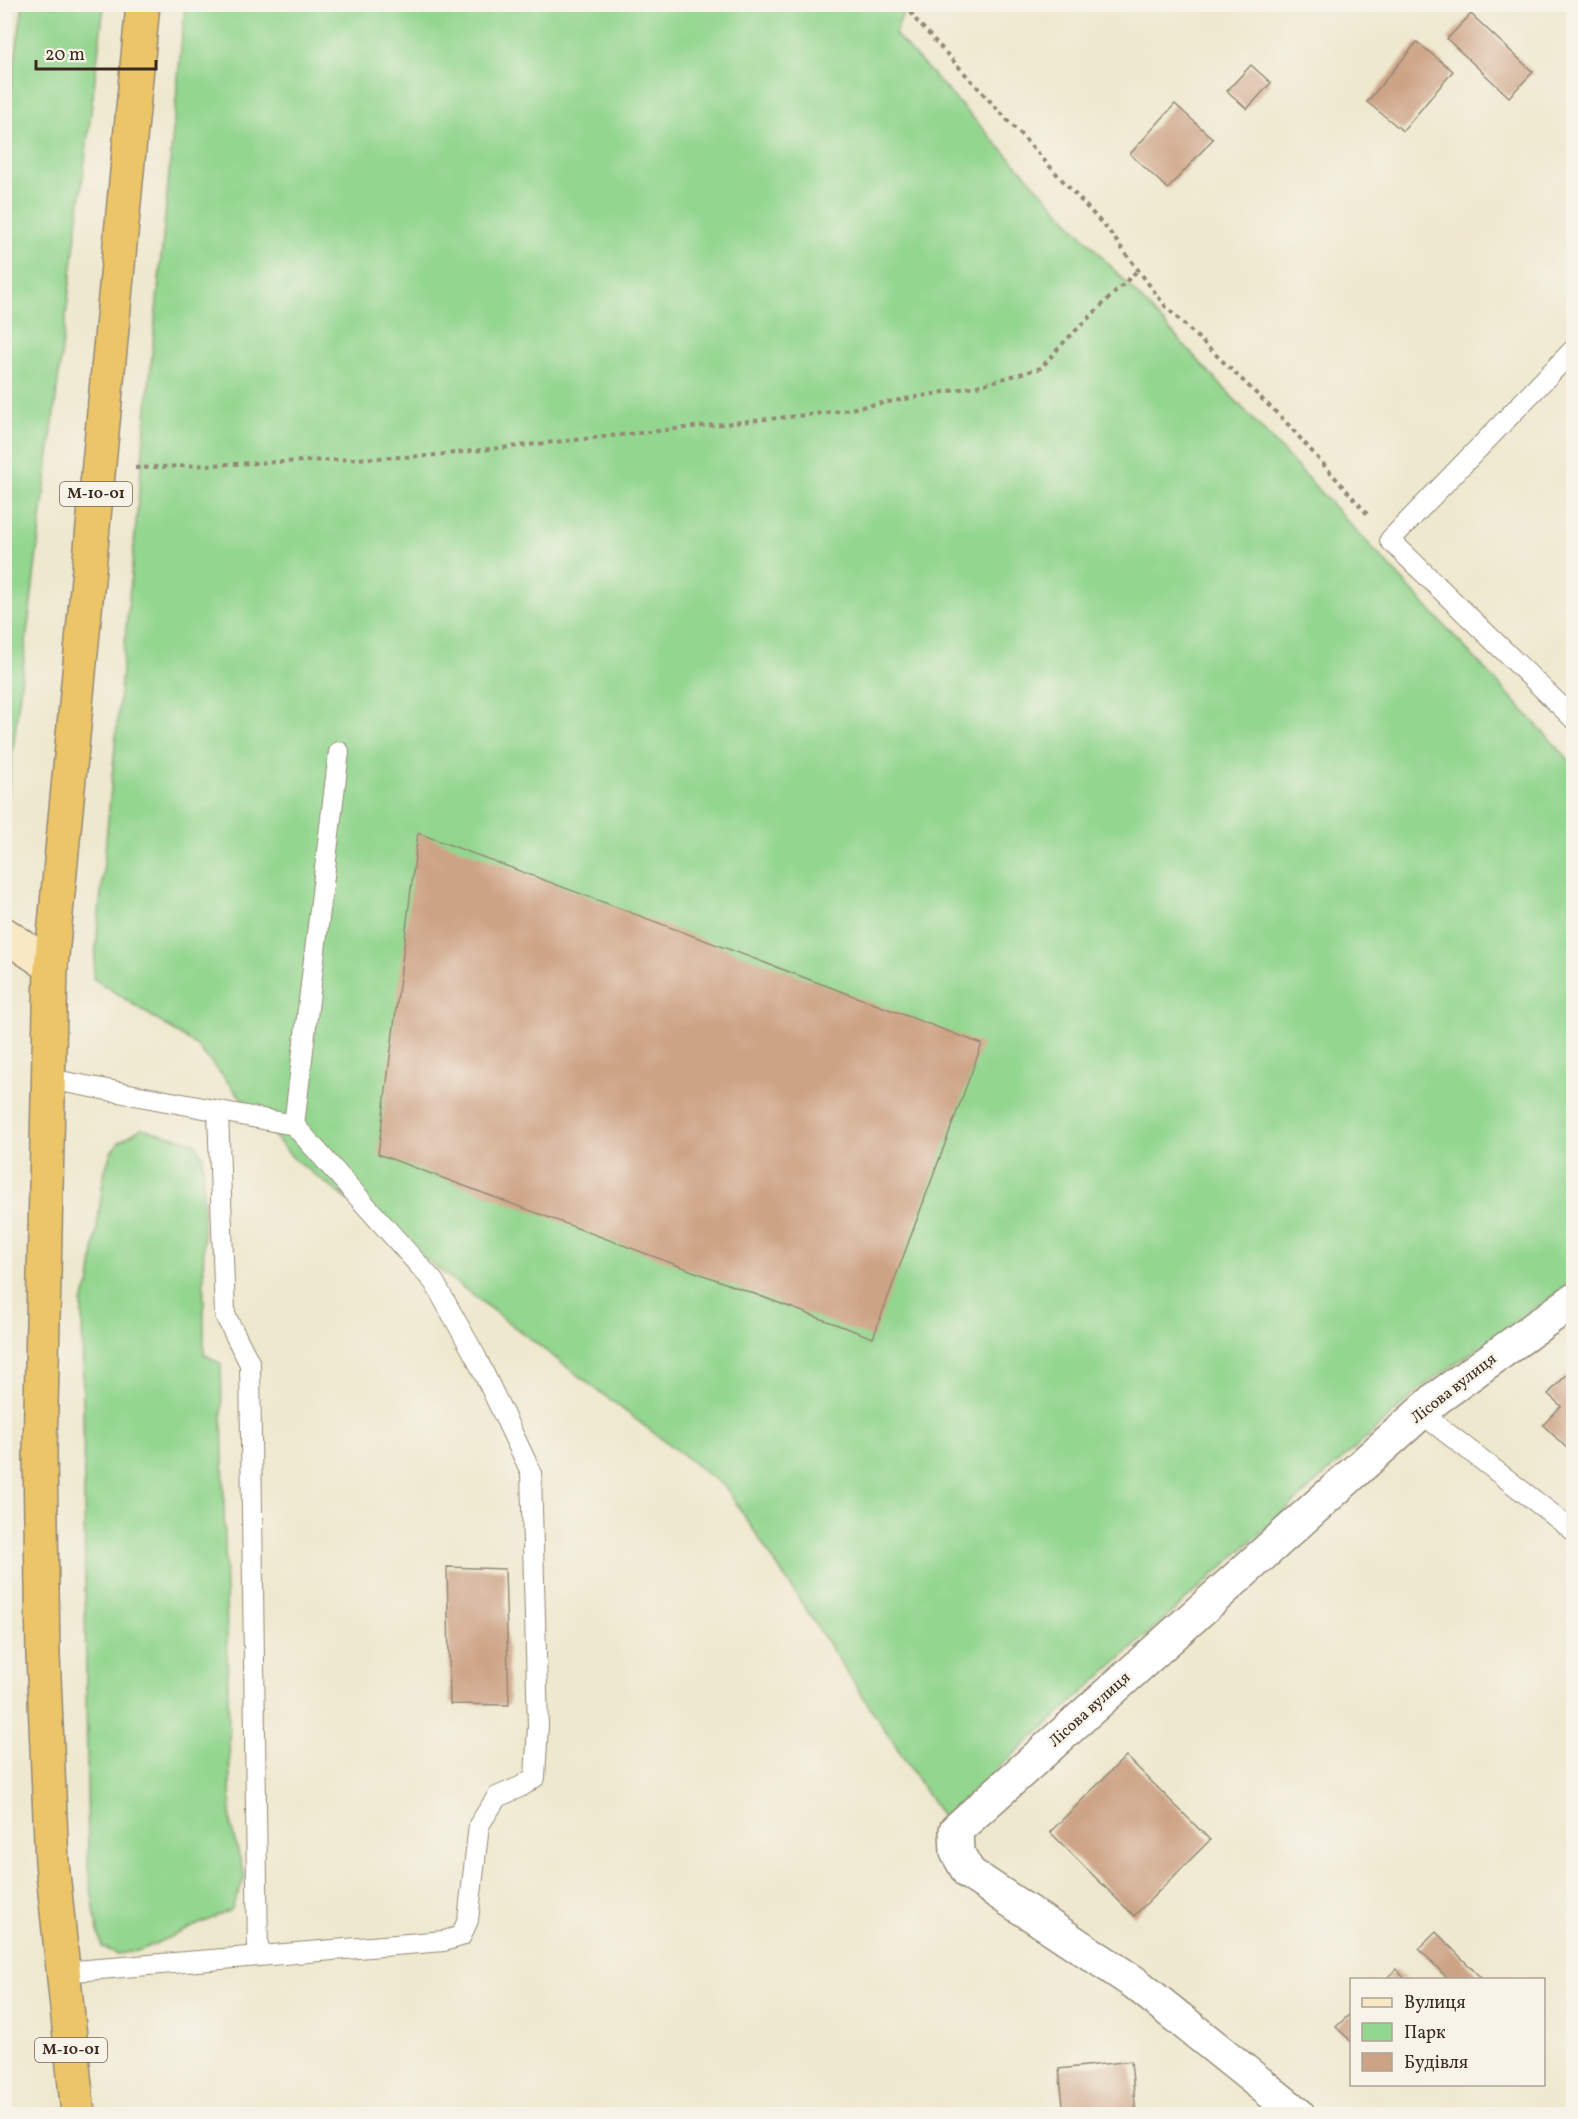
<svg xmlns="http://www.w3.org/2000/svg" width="1578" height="2119" font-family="Vollkorn,serif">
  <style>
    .green { fill: #93d68f; stroke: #678056; stroke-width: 1.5 }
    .building { fill: #cda385 }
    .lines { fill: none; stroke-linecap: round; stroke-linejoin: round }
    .lane-casing { stroke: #948976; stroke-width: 22 }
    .street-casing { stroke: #948976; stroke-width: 36 }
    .secondary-casing { stroke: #948976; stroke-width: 36 }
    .highway-casing { stroke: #948976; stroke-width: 36 }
    .path { stroke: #948976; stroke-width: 4; stroke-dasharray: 4.5 4.5; stroke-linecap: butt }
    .lane { stroke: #fff; stroke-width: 20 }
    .street { stroke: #fff; stroke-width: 33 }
    .secondary { stroke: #f8e8c3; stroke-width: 33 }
    .highway { stroke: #edc569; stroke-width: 33 }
    .labels { text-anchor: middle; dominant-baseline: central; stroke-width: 5; stroke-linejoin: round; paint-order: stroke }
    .shield { fill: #f7f3e8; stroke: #73665b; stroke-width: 1.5 }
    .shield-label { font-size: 15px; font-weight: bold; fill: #3b2a1e }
    .street-label { font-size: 16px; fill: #3b2a1e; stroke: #f7f3e8 }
  </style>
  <rect width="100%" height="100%" fill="#f7f3e8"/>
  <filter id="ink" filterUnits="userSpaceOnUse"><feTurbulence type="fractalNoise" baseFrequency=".0167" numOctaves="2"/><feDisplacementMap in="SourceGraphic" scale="12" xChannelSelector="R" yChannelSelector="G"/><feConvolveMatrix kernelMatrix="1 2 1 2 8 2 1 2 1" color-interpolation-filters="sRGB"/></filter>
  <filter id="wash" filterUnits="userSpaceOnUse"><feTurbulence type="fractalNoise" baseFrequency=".008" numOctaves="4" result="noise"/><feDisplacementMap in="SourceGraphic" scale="24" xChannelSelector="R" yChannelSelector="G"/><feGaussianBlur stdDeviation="1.35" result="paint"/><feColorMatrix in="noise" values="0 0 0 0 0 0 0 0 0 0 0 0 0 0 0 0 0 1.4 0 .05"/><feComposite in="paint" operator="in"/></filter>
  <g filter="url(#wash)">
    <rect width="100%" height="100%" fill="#eee8ce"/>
    <!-- green -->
    <g class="green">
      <polygon points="23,5 104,5 5,814 4,136"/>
      <polygon points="185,5 906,5 895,34 1573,764 1573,1282 1425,1385 943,1818 726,1488 294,1159 197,1046 93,978"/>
      <polygon points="142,1128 195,1143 203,1156 204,1354 221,1364 231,1827 245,1877 231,1910 141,1950 118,1954 102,1947 96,1922 88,1868 82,1303 90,1282 104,1174 111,1152 119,1142"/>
    </g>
    <g id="blocks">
      <!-- building -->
      <g class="building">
        <polygon points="1471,14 1533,72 1509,97 1447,39"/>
        <polygon points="1417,42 1453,71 1403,131 1367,102"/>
        <polygon points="1251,65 1271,83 1247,109 1227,91"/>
        <polygon points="1175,104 1213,139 1168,189 1130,154"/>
        <polygon points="418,833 982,1044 873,1338 378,1154"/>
        <polygon points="1574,1367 1574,1455 1543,1425 1561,1406 1548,1394"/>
        <polygon points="447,1567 505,1569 509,1705 450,1704"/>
        <polygon points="1126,1756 1210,1840 1134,1916 1050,1832"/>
        <polygon points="1436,1932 1483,1980 1449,1980 1419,1949"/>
        <polygon points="1396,1969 1406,1980 1385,1980"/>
        <polygon points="1352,2012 1352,2042 1336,2027"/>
        <polygon points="1131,2061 1136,2114 1064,2114 1059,2069"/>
      </g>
    </g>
  </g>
  <g filter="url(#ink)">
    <use href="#blocks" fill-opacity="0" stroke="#948976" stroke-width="1.5"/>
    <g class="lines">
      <!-- lane casing -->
      <g class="lane-casing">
        <g id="lane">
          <polyline points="1574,349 1390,540 1574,719"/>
          <polyline points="49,1079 294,1125 339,752"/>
          <polyline points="218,1111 225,1315 250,1364 258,1956"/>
          <polyline points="1421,1413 1574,1531"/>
          <polyline points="62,1972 444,1941 461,1936 468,1920 479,1825 497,1797 522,1786 535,1777 538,1726 531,1472 476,1357 434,1282 294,1125"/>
        </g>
      </g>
      <!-- street casing -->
      <g class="street-casing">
        <polyline id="street" points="1298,2114 1135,1983 969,1873 957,1852 956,1830 1437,1398 1574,1300"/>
      </g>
      <!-- secondary casing -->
      <g class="secondary-casing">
        <polyline id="secondary" points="4,934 51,966"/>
      </g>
      <!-- highway casing -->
      <g class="highway-casing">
        <polyline id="highway" points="78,2114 52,1863 43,1655 40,1453 51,966 143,4"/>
      </g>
      <!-- path -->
      <g class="path">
        <polyline points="906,4 915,19 1108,230 1166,307 1285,421 1370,517"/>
        <polyline points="135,468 426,456 833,412 977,386 1041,368 1065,341 1138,270"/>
      </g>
      <!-- lane -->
      <use href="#lane" class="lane"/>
      <!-- street -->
      <use href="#street" class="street"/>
      <!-- secondary -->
      <use href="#secondary" class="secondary"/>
      <!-- highway -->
      <use href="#highway" class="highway"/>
    </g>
  </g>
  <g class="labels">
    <!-- shield labels -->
    <g class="shield">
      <rect x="60" y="482" width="72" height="24" rx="4.5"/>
      <rect x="35" y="2038" width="72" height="24" rx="4.5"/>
    </g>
    <g class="shield-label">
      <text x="96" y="494">М-10-01</text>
      <text x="71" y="2050">М-10-01</text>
    </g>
    <!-- street labels -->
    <g class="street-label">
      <text transform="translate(1454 1389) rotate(-38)">Лісова вулиця</text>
      <text transform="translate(1090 1710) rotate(-42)">Лісова вулиця</text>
    </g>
  </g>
  <!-- margin -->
  <rect width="1578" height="2119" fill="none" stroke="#f7f3e8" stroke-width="24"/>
  <!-- legend -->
  <rect x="1350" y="1978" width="195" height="108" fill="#f7f3e8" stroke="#aca397" stroke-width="1.5"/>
  <rect x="1362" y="1998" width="30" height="9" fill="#f8e8c3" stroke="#aca397" stroke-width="1.5"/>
  <text x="1404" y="2008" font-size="18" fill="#3b2a1e">Вулиця</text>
  <rect x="1362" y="2023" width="30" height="18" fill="#93d68f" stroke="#aca397" stroke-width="1.5"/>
  <text x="1404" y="2038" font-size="18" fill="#3b2a1e">Парк</text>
  <rect x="1362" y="2053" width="30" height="18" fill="#cda385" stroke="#aca397" stroke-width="1.5"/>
  <text x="1404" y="2068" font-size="18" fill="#3b2a1e">Будівля</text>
  <!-- scale -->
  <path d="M36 60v9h120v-9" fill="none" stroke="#3b2a1e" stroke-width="3"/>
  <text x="45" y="60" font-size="18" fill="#3b2a1e" stroke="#f7f3e8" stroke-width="4.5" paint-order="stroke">20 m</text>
</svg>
